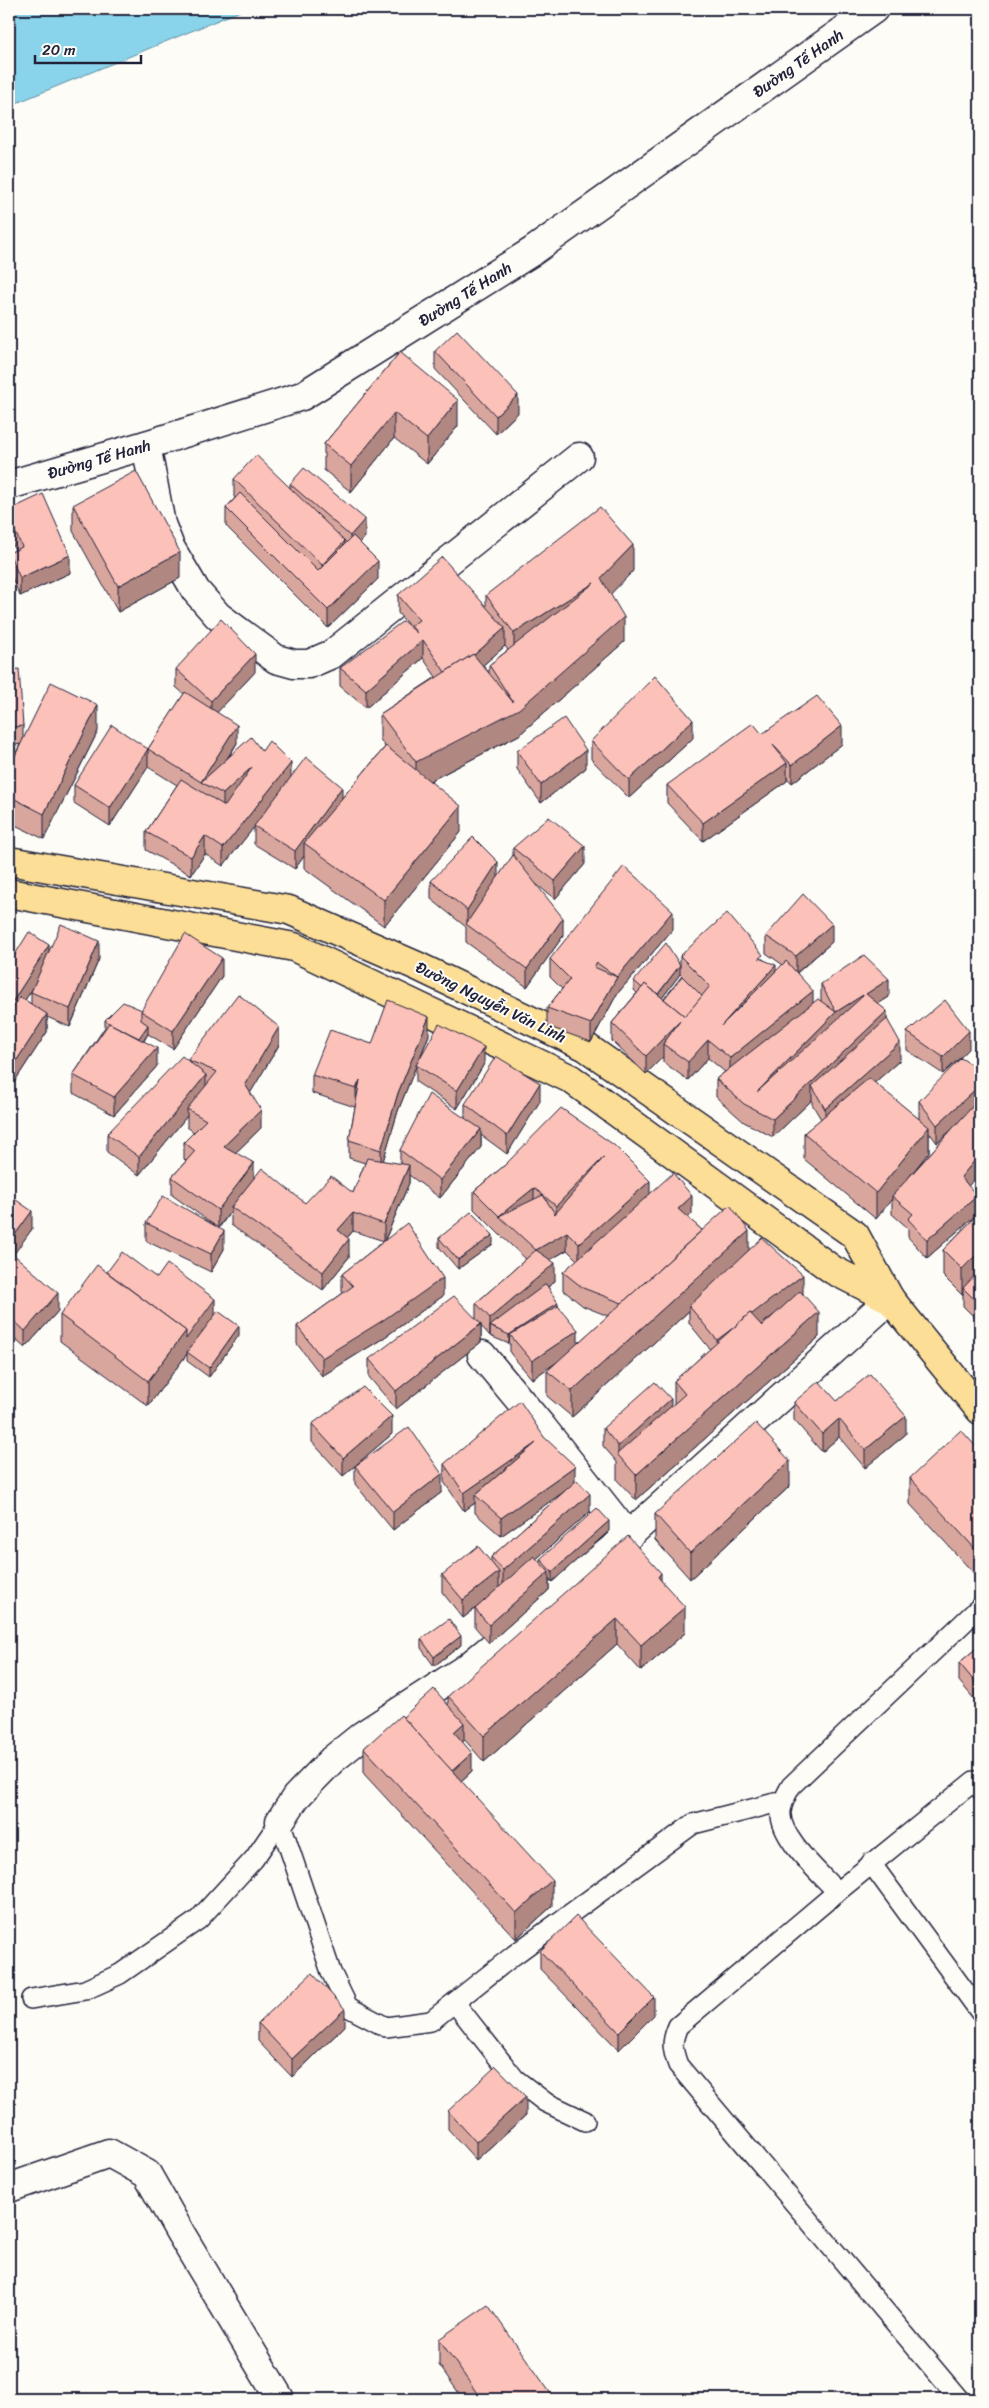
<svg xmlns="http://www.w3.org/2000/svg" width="989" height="2408" font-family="Sriracha,sans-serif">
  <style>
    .water { fill: #89d4ea; stroke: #608da4 }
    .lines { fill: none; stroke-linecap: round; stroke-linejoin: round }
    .lane-casing { stroke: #22223b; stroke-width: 22 }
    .street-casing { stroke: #22223b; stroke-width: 31 }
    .secondary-casing { stroke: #22223b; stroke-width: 31 }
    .primary-casing { stroke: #22223b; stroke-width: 31 }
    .lane { stroke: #fdfcf7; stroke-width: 19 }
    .street { stroke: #fdfcf7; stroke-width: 28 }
    .secondary { stroke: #fdfcf7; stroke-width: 28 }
    .primary { stroke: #fcde96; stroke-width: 28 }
    .wall { fill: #d9a69e; stroke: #22223b; fill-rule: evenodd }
    .shaded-wall { fill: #b08781; stroke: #22223b }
    .building { fill: #fcc1b8; stroke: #22223b; fill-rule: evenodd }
    .labels { text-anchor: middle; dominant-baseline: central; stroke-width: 4; stroke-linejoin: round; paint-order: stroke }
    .street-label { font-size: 16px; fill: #22223b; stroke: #fdfcf7 }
  </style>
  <rect width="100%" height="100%" fill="#fdfcf7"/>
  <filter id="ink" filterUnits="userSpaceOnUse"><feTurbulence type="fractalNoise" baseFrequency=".02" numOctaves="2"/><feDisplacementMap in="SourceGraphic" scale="10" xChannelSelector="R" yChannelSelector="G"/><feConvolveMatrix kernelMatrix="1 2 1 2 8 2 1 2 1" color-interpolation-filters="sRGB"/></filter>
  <g filter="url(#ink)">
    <!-- water -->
    <polygon class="water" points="9,9 245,9 9,106"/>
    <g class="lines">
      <!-- lane casing -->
      <g class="lane-casing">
        <g id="lane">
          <polyline points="280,1821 331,1972 348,2007 386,2027 431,2021 514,1955 693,1824 783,1801"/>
          <polyline points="871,1863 980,2012"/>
          <path d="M837,1892C820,1873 778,1837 781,1811C782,1802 786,1795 791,1786L980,1607"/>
          <polyline points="31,1999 85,1990 120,1974 198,1920 254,1859 280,1821"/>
          <polyline points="455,2003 515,2079 545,2102 585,2121"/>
          <path d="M959,2399L678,2065C672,2049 671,2042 678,2026L837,1892L974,1781L980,1789"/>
        </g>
      </g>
      <!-- street casing -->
      <g class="street-casing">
        <g id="street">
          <polyline points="146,445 161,524 170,547 196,591 218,616 276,659 294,664 309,664 332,654 579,457"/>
          <polyline points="482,1355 542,1427 628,1536"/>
          <polyline points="280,1821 296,1797 332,1760 363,1735 468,1667 628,1536 890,1299"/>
          <polyline points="9,2188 109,2153 147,2174 181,2234 280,2399"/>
        </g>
      </g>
      <!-- secondary casing -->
      <g class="secondary-casing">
        <polyline id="secondary" points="9,485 146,445 302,396 533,251 874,9"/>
      </g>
      <!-- primary casing -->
      <g class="primary-casing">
        <g id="primary">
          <polyline points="9,861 289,910 417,966 586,1047 855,1235 890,1299 980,1410"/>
          <polyline points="9,893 294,947 571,1079 833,1270 890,1299"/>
        </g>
      </g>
      <!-- lane -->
      <use href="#lane" class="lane"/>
      <!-- street -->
      <use href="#street" class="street"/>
      <!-- secondary -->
      <use href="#secondary" class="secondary"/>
      <!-- primary -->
      <use href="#primary" class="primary"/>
    </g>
    <!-- wall -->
    <g class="wall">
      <polygon points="435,351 518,413 496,434 435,369"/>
      <polygon points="400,352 458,426 427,464 394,438 351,492 324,470 324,444"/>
      <polygon points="234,479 290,488 290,484 365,537 360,543 378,579 328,628 226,526 226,508 235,498 234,497"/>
      <polygon points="73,505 180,578 118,612 73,531"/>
      <polygon points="9,510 70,573 20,596 9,571 9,553 15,550 9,536"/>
      <path d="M633,571L610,594L624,642L519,735L430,781L461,832L384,926L304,868V856L295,869L254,844V826L258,822L223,866L205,854L191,875L146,850V832L177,785L148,767L110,826L74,803V785L148,749L184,694L176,687V669L255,672L217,712L237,743L229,757L262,751L291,777L342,798L385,747L380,739V714L436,677L423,658L366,708L340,686V668L409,626L398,613V595L486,606V595ZM505,646L508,650L489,665V673L483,665Z"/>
      <path d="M9,670L23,726V740L98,731L44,839L9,822ZM20,744L15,755V745Z"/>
      <polygon points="762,734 842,744 792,783 787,778 787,781 703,841 667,803 667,785"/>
      <polygon points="693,738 629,798 591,759 591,741"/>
      <polygon points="517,751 586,768 541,803 517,769"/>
      <polygon points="513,848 585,864 555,899 536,884 563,936 527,987 466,942 466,927 431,899 431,881 498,877 513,856"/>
      <polygon points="673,929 617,994 591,1042 547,1026 547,1008 562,989 550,977 550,959"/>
      <path d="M766,936L832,942L797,973L813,1003L821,1001V984L889,997L878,1004L887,1019L900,1060L874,1083L919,1119V1101L980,1070V1172L968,1186L977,1214L927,1258L908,1237V1228L892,1214V1199L876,1219L804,1159V1133L821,1119L812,1104V1100L773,1137L744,1122L716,1097V1079L725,1072L708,1058L688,1080L663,1062V1057L646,1074L612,1041V1023L637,993L634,990V981L680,965V956L763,959L776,971L783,965L766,953ZM680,974L682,976L664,999L662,998ZM956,1125L913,1172L929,1152V1132L937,1143Z"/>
      <path d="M49,951L99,959L70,1027L47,1017V1032L9,1090V964ZM33,987L31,992V1004L25,1000Z"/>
      <polygon points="222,976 173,1049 148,1034 144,1041 157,1066 114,1115 73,1093 73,1075 105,1027 105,1020 142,1010"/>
      <polygon points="907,1032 969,1049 943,1074 907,1050"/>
      <polygon points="429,1035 419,1060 484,1064 457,1109 416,1082 416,1066 398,1111 383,1161 400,1164 400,1150 465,1118 465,1104 540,1101 507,1154 481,1135 481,1147 440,1198 409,1175 409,1183 385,1240 443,1296 382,1339 322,1376 297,1344 297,1326 343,1293 342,1291 342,1274 384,1241 353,1231 347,1238 349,1257 323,1290 231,1225 231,1211 219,1228 224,1249 211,1272 146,1241 146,1223 214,1225 172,1195 172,1177 186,1161 184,1159 184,1142 194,1132 187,1127 187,1116 139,1175 107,1152 107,1134 188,1061 188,1060 279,1045 250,1093 261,1128 236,1152 254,1177 305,1203 353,1193 365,1163 349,1158 349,1140 355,1107 312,1093 312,1075 372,1044"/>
      <path d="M505,1165L650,1194L692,1214L688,1218L702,1230L749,1250L803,1293L819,1337L636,1500L617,1480V1462L603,1446V1428L671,1407L674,1404V1381L710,1349L689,1323V1311L572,1417L547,1396V1371L555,1363L532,1379L510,1353V1344H509L490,1336L481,1326V1342L396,1409L369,1377V1359L476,1319V1303L526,1259L499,1234L474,1209V1191ZM567,1250L577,1260L563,1272V1290L583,1306L608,1316L578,1343L548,1287L555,1281L550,1260Z"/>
      <polygon points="9,1195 32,1229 13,1254 58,1311 25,1348 9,1334"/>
      <polygon points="980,1212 980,1323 963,1306 963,1294 962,1295 943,1276 943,1250"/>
      <polygon points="439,1238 493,1244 458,1269 439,1247"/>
      <polygon points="107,1272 157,1278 215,1315 239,1335 209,1377 187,1361 187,1354 148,1406 60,1341 60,1315"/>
      <polygon points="837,1401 906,1434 865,1468 839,1437 822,1452 794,1420 794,1402"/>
      <polygon points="312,1424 392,1434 343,1476 312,1442"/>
      <polygon points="544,1437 575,1482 590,1512 536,1559 540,1562 540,1559 609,1531 552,1582 549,1578 549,1590 489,1643 475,1627 475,1609 463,1618 442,1592 442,1575 491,1562 491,1557 566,1490 501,1536 475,1513 475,1503 464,1511 444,1482 444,1464"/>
      <polygon points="980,1451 980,1580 910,1504 910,1478"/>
      <polygon points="355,1466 442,1492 393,1530 355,1484"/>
      <polygon points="790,1486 690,1579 655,1540 655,1514"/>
      <polygon points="661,1580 685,1633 641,1671 617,1644 484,1762 464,1739 464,1741 462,1742 472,1771 461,1781 552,1906 516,1939 364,1774 364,1748 403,1717 448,1705 448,1696"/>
      <polygon points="421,1639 461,1645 434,1666 421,1648"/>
      <polygon points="980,1645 980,1706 959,1681 959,1663"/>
      <polygon points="540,1951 654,2015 619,2050 540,1969"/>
      <polygon points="258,2023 345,2026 292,2077 258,2041"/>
      <polygon points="448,2111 526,2115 476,2160 448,2129"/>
      <polygon points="439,2339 554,2399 463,2399 439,2365"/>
    </g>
    <!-- shaded-wall -->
    <g class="shaded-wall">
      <polygon points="518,395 518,413 496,434 496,416"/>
      <polygon points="458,400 458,426 427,464 427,439"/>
      <polygon points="394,413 394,438 351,492 351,466"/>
      <polygon points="365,519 365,537 350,554 350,536"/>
      <polygon points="345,541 345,559 322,583 322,565"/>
      <polygon points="633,545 633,571 601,604 601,578"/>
      <polygon points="180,552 180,578 118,612 118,586"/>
      <polygon points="70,555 70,573 20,596 20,578"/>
      <polygon points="378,561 378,579 328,628 328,610"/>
      <polygon points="594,583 514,659 514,633"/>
      <polygon points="624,617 624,642 519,735 416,788 416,762"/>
      <polygon points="505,628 505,646 449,695 449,677"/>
      <polygon points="423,640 423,658 366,708 366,690"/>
      <polygon points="255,654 255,672 211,719 211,701"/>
      <polygon points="98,705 98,731 44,839 44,814"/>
      <polygon points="693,720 693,738 629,798 629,780"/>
      <polygon points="237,725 237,743 209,786 201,782"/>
      <polygon points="842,726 842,744 792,783 792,765"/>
      <polygon points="148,749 148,767 110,826 110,808"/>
      <polygon points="586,750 586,768 541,803 541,785"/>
      <polygon points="291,763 291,781 223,866 223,848"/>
      <polygon points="787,763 787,781 703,841 703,823"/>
      <polygon points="252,767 223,812 223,794"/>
      <polygon points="342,787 342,805 304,843 304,856 295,869 295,851"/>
      <polygon points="461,806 461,832 384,926 384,900"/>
      <polygon points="205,836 205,854 191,875 191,857"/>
      <polygon points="585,846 585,864 555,899 555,881"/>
      <polygon points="498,862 498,880 467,925 467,910"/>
      <polygon points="673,911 673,929 617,994 591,1042 591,1024 617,977"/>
      <polygon points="563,918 563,936 527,987 527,969"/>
      <polygon points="832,924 832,942 796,973 796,956"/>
      <polygon points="99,941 99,959 70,1027 70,1009"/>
      <polygon points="49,945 49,963 9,1025 9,1007"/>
      <polygon points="222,958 222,976 173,1049 173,1031"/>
      <polygon points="680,965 680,974 654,1009 654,1000"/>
      <polygon points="776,965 776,983 721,1026"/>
      <polygon points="889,979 889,997 866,1011 866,994"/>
      <polygon points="813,991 813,1009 730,1076 730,1058"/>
      <polygon points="863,995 863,1013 757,1092 836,1012"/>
      <polygon points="887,1011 887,1029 812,1086 812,1100 773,1137 773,1119"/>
      <polygon points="47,1014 47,1032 9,1090 9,1072"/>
      <polygon points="429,1017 429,1035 417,1065 416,1065 416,1066 398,1111 381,1168 381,1150 398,1093"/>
      <polygon points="680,1021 663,1044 663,1057 646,1074 646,1056"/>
      <polygon points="148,1025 148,1034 134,1054 134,1045"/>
      <polygon points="279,1027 279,1045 245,1102 245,1084"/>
      <polygon points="969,1031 969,1049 943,1074 943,1057"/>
      <polygon points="708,1040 708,1058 688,1080 688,1062"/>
      <polygon points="900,1042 900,1060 825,1127 825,1109"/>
      <polygon points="484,1047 484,1064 457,1109 457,1091"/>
      <polygon points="157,1048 157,1066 114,1115 114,1097"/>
      <polygon points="206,1075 206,1093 187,1109 187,1116 139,1175 139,1157"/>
      <polygon points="360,1080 356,1107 356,1089"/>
      <polygon points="540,1083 540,1101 507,1154 507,1136"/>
      <polygon points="980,1085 980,1103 937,1143 937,1125"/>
      <polygon points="261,1110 261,1128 224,1164 224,1146"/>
      <polygon points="929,1127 929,1152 893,1197 892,1196 892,1199 876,1219 876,1193"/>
      <polygon points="481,1129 481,1147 440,1198 440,1180"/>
      <polygon points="980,1154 980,1172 961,1195 961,1177"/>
      <polygon points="604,1157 556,1224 556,1206"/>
      <polygon points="254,1163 254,1181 231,1207 231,1211 218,1228 218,1210"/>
      <polygon points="409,1165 409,1183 384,1242 384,1224"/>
      <polygon points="650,1181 650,1199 579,1262 579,1244"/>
      <polygon points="534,1188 534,1206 499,1216"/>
      <polygon points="692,1196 692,1214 678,1227 678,1209"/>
      <polygon points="977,1196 977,1214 927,1258 927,1240"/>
      <polygon points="32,1211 32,1229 9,1261 9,1243"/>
      <polygon points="353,1213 353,1231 338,1248 338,1230"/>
      <polygon points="224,1231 224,1249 211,1272 211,1254"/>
      <polygon points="749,1231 749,1256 689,1306 689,1311 572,1417 572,1391"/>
      <polygon points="567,1232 567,1250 536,1268 536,1250"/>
      <polygon points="493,1235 493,1244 458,1269 458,1260"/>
      <polygon points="349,1239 349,1257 323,1290 323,1272"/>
      <polygon points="980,1251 980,1276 963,1288 963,1294 962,1295 962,1269"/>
      <polygon points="555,1263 555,1281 497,1330 490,1326 490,1336 490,1318"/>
      <polygon points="803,1275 803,1293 717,1358 717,1340"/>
      <polygon points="443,1278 443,1296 382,1339 322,1376 322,1358"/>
      <polygon points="58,1293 58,1311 25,1348 25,1331"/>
      <polygon points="215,1299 215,1317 187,1352 187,1354 148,1406 148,1381 186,1331"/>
      <polygon points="558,1303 558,1312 510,1335 509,1344 509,1335"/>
      <polygon points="819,1312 819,1337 636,1500 636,1475"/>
      <polygon points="481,1324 481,1342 396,1409 396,1391"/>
      <polygon points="239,1326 239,1335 209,1377 209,1368"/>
      <polygon points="578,1330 578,1348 532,1379 532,1361"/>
      <polygon points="671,1399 671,1417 618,1455 618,1446"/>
      <polygon points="392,1416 392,1434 343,1476 343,1458"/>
      <polygon points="906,1416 906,1434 865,1468 865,1450"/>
      <polygon points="839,1419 839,1437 822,1452 822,1434"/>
      <polygon points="536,1443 475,1495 475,1503 464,1511 464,1493"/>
      <polygon points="790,1461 790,1486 690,1579 690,1553"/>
      <polygon points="575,1466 575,1484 501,1536 501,1518"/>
      <polygon points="442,1474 442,1492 393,1530 393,1512"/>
      <polygon points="590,1494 590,1512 503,1588 503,1570"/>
      <polygon points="609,1521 609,1531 552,1582 552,1572"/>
      <polygon points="499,1572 499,1590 463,1618 463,1600"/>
      <polygon points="549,1572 549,1590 489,1643 489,1625"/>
      <polygon points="661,1573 661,1599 658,1577"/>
      <polygon points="685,1607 685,1633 641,1671 641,1645"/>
      <polygon points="617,1619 617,1644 484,1762 484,1736"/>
      <polygon points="461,1636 461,1645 434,1666 434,1657"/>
      <polygon points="464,1723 464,1741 454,1750 454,1732"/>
      <polygon points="472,1753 472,1771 450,1791 450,1773"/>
      <polygon points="552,1880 552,1906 516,1939 516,1913"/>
      <polygon points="654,1997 654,2015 619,2050 619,2032"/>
      <polygon points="345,2009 345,2026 292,2077 292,2059"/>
      <polygon points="526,2097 526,2115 476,2160 476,2142"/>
    </g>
    <!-- building -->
    <g class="building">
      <polygon points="457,330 518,395 496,416 435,351"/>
      <polygon points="400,352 458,400 427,439 394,413 351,466 324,444"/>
      <polygon points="256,455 345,541 322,565 234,479"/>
      <polygon points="304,468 365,519 350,536 290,484"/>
      <polygon points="136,471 180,552 118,586 73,505"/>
      <polygon points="240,493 318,571 353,536 378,561 328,610 226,508"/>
      <polygon points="43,494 70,555 20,578 9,553 22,547 9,518 9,510"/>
      <polygon points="600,507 633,545 601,578 624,617 519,709 416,762 380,714 473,654 513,702 489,665 594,583 514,633 486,595"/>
      <polygon points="442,557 505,628 474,655 473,654 445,672 423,640 366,690 340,668 403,621 417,633 411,626 419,620 398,595"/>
      <polygon points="221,619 255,654 211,701 176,669"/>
      <polygon points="19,669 23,726 13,727 15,751 9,752 9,670"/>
      <polygon points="655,676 693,720 629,780 591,741"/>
      <polygon points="51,682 98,705 44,814 9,796 9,768"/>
      <polygon points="185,692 237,725 201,782 251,737 262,751 269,741 291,763 223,848 205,836 191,857 146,832 181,779 225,806 252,767 223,794 201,782 148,749 110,808 74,785 112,725 148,749"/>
      <polygon points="817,696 842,726 792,765 773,745 787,763 703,823 667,785 753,723 762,734"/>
      <polygon points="564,718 586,750 541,785 517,751"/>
      <polygon points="386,746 461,806 384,900 304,843"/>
      <polygon points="306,757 342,787 295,851 254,826"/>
      <polygon points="549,817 585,846 555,881 513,848"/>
      <polygon points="473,837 498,862 467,910 431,881"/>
      <polygon points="513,855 563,918 527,969 466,924"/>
      <path d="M624,866L673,911L617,977L591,1024L547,1008L570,979L550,959ZM597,963L617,977L594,967Z"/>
      <polygon points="803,894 832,924 796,956 766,936"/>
      <polygon points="727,913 763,955 759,958 776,965 721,1026 786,961 813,991 730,1058 708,1040 688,1062 663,1044 680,1021 646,1056 612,1023 645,984 685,1016 710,986 680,956"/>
      <polygon points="61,924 99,941 70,1009 31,992"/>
      <polygon points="29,932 49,945 9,1007 9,964"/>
      <polygon points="185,934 222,958 173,1031 141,1011"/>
      <polygon points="666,943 680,965 658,994 645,984 642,988 634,981"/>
      <path d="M864,955L889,979L866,994L887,1011L773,1119L744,1104L716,1079L818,999L836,1012L821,984ZM863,995V996L757,1092L836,1012Z"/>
      <polygon points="682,976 702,996 685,1016 664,999"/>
      <polygon points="238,994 279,1027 245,1084 261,1110 224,1146 254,1163 218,1210 172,1177 195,1151 184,1142 206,1120 187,1109 217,1072 188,1060"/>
      <polygon points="20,997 47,1014 9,1072 9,1013"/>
      <polygon points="388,1000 429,1017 398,1093 381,1150 349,1140 360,1080 356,1089 312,1075 330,1030 372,1044"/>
      <polygon points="945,1000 969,1031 943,1057 907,1032"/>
      <polygon points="123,1002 142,1010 141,1011 141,1020 148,1025 139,1038 109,1023 105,1020"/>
      <polygon points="887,1019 900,1042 825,1109 812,1086"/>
      <polygon points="109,1023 157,1048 114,1097 73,1075"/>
      <polygon points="439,1024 484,1047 457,1091 416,1065"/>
      <polygon points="182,1056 206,1075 139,1157 107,1134"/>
      <polygon points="496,1056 540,1083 507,1136 465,1104"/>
      <polygon points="961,1058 980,1070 980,1085 937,1125 919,1101"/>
      <polygon points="869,1078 929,1127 876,1193 804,1133"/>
      <polygon points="429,1094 481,1129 440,1180 400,1150"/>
      <polygon points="980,1098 980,1154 961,1177 977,1196 927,1240 908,1219 913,1214 892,1196"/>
      <path d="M561,1108L614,1145L650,1181L579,1244L567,1232L536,1250L499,1216L474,1191L505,1165ZM604,1157L555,1214L543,1195L556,1206ZM534,1188L543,1195L499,1216Z"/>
      <polygon points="367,1158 409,1165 384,1224 353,1213 338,1230 349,1239 323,1272 231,1207 262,1168 305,1203 331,1176 353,1193"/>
      <polygon points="673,1173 692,1196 678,1209 702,1230 622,1303 583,1288 563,1272"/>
      <polygon points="9,1195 32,1211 9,1243"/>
      <polygon points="163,1196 224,1231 211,1254 146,1223"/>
      <polygon points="730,1205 749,1231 572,1391 547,1371"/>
      <polygon points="471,1212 493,1235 458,1260 439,1238"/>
      <polygon points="980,1212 980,1251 962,1269 943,1250"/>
      <polygon points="407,1223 443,1278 382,1321 322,1358 297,1326 353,1286 342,1274"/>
      <polygon points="762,1238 803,1275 752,1314 750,1313 733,1328 717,1340 689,1306"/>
      <polygon points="536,1250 555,1263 490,1318 476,1303"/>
      <polygon points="122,1252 157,1278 167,1264 215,1299 186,1339 186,1331 107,1272"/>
      <polygon points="13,1254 58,1293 25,1331 9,1316 9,1259"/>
      <polygon points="97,1265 186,1331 148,1381 60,1315"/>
      <polygon points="980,1270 980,1305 963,1288"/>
      <polygon points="546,1284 558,1303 509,1335 490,1326"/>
      <polygon points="800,1291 819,1312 636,1475 617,1454 685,1394 674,1381 750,1313 762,1326"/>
      <polygon points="454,1296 481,1324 396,1391 369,1359"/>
      <polygon points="558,1306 578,1330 532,1361 510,1335"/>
      <polygon points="218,1311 239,1326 209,1368 187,1352"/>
      <polygon points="870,1374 906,1416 865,1450 839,1419 822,1434 794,1402 819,1381 837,1401"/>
      <polygon points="655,1382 671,1399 618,1446 603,1428"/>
      <polygon points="363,1387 392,1416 343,1458 312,1424"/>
      <polygon points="520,1401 544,1437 575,1466 501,1518 475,1495 536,1443 464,1493 444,1464"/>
      <polygon points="756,1423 790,1461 690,1553 655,1514"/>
      <polygon points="409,1427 442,1474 393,1512 355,1466"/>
      <polygon points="961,1430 980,1451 980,1554 910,1478"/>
      <polygon points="577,1480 590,1494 503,1570 491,1557"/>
      <polygon points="597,1508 609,1521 552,1572 540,1559"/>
      <polygon points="628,1536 661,1573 658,1577 685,1607 641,1645 617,1619 484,1736 448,1696"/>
      <polygon points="478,1546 499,1572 463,1600 442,1575"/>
      <polygon points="534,1556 549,1572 489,1625 475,1609"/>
      <polygon points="449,1619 461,1636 434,1657 421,1639"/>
      <polygon points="980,1645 980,1688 959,1663"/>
      <polygon points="434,1689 464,1723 454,1732 472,1753 452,1771 403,1717"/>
      <polygon points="401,1715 552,1880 516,1913 364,1748"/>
      <polygon points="576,1916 654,1997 619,2032 540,1951"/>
      <polygon points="312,1973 345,2009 292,2059 258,2023"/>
      <polygon points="496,2066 526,2097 476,2142 448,2111"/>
      <polygon points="488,2305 554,2398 552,2399 481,2399 439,2339"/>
      <polygon points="271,2392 276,2399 262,2399"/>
    </g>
  </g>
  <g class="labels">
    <!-- street labels -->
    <g class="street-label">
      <text transform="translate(798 63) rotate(-35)">Đường Tế Hanh</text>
      <text transform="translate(465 294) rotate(-32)">Đường Tế Hanh</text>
      <text transform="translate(99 459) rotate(-16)">Đường Tế Hanh</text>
      <text transform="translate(491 1002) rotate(26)">Đường Nguyễn Văn Linh</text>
    </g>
  </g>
  <!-- margin -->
  <rect width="989" height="2408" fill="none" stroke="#fdfcf7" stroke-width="30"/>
  <rect x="15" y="15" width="959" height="2378" fill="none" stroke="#22223b" stroke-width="2" filter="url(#ink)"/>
  <!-- scale -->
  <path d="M35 55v8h106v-8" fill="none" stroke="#22223b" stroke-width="2.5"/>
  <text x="42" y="55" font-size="15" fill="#22223b" stroke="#fdfcf7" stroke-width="4" paint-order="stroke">20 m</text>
</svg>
